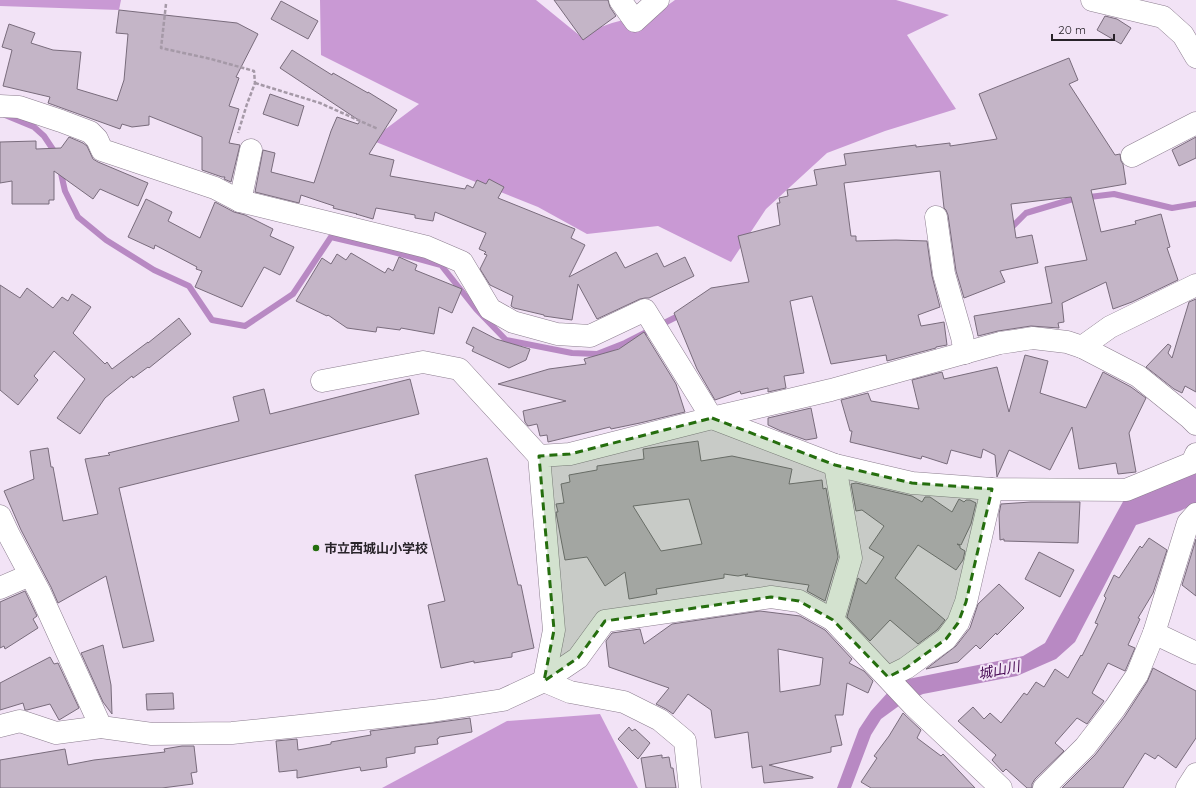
<svg xmlns="http://www.w3.org/2000/svg" width="1196" height="788" font-family="Quicksand,'Noto Sans JP',sans-serif">
  <style>
    .forest { fill: #c999d4 }
    .water { fill: #b889c3 }
    .lines { fill: none; stroke-linecap: round; stroke-linejoin: round }
    .stream { stroke: #b889c3; stroke-width: 6 }
    .building { fill: #c4b5c7; stroke: #796c7c; fill-rule: evenodd }
    .minor-casing { stroke: #8c7e8f; stroke-width: 23 }
    .path { stroke: #a599a7; stroke-width: 2.5; stroke-dasharray: 4 2; stroke-linecap: butt }
    .minor { stroke: #fff; stroke-width: 22 }
    .marked { fill: #256e0e; fill-opacity: 0.2; stroke: #256e0e; stroke-width: 3; stroke-dasharray: 8 5; stroke-linejoin: round }
    .poi-dot { fill: #256e0e; stroke: #f2e3f6; stroke-width: 1.5 }
    .labels { text-anchor: middle; dominant-baseline: central; stroke-width: 4; stroke-linejoin: round; paint-order: stroke }
    .poi-label { font-size: 13px; font-weight: bold; fill: #282329; stroke: #f2e3f6; text-anchor: start }
    .water-label { font-size: 14px; font-style: italic; fill: #440751; stroke: #f2e3f6 }
  </style>
  <rect width="100%" height="100%" fill="#f2e3f6"/>
  <!-- forest -->
  <g class="forest">
    <polygon points="0,0 121,0 119,10 0,6"/>
    <polygon points="320,0 536,0 579,35 612,23 661,10 675,0 896,0 949,15 907,35 956,109 885,131 827,153 766,209 731,262 658,226 587,234 538,207 371,140 419,104 321,55"/>
    <polygon points="600,714 638,788 382,788 507,721"/>
  </g>
  <!-- water -->
  <polygon class="water" points="1196,471 1196,503 1180,511 1136,525 1075,642 1056,659 1017,676 923,694 903,703 881,719 871,735 851,788 837,788 859,729 871,711 890,690 908,679 1023,656 1045,643 1125,498"/>
  <g class="lines">
    <!-- stream -->
    <g class="stream">
      <polyline points="5,115 34,127 44,136 56,154"/>
      <polyline points="60,169 65,191 78,217 106,240 154,270 189,286 212,320 245,326 293,294 331,237 386,250 441,265 476,309 506,340 572,353 597,354 625,343 682,314"/>
      <polyline points="1009,230 1026,213 1073,199 1114,194 1172,208 1196,204"/>
    </g>
  </g>
  <!-- building -->
  <g class="building">
    <polygon points="554,0 608,0 610,7 616,16 583,40"/>
    <polygon points="281,1 318,21 308,39 271,19"/>
    <polygon points="119,10 237,23 258,34 236,77 239,78 229,106 239,109 229,143 240,145 231,182 224,179 225,177 222,177 202,170 202,137 149,116 149,125 132,127 122,124 120,129 48,103 50,97 3,86 12,50 2,47 9,24 35,33 31,43 53,50 81,52 77,89 117,101 124,80 128,34 116,33"/>
    <polygon points="1105,16 1117,19 1131,28 1121,44 1097,30"/>
    <polygon points="292,50 332,75 333,73 368,93 368,92 397,110 369,154 394,160 390,176 465,189 467,185 473,188 477,180 486,184 489,179 504,187 498,198 575,229 571,238 585,245 569,277 616,252 625,268 657,253 664,267 685,257 694,276 649,298 645,298 640,299 597,319 578,284 572,320 544,316 544,315 514,308 511,306 513,296 490,285 480,269 487,255 484,254 486,252 479,249 486,233 435,212 433,221 415,218 415,215 376,208 373,219 356,214 357,214 333,208 334,206 301,195 299,203 255,192 263,150 275,153 271,172 314,183 331,131 337,117 358,124 360,121 280,68"/>
    <polygon points="1069,58 1078,80 1069,84 1115,155 1120,154 1121,161 1123,164 1126,184 1091,190 1101,232 1136,224 1135,221 1161,214 1170,247 1167,248 1178,280 1132,302 1113,309 1106,282 1062,303 1064,322 1058,323 1059,328 1031,326 998,331 978,336 974,316 1052,303 1045,267 1087,260 1071,197 1011,204 1016,238 1032,235 1038,263 1000,271 1005,282 964,298 956,271 948,215 946,210 944,208 940,171 844,183 851,236 856,236 856,241 896,240 927,241 932,276 940,307 918,315 921,326 944,322 947,345 936,347 936,348 887,361 886,355 831,364 812,296 790,301 804,373 784,376 786,388 768,392 768,388 741,394 740,391 715,400 697,369 674,313 711,288 749,282 738,236 780,225 777,203 780,203 779,198 788,196 787,190 817,185 814,170 846,165 844,154 916,145 916,147 950,143 950,146 997,139 979,94"/>
    <polygon points="270,94 304,106 298,126 263,114"/>
    <polygon points="69,137 83,143 87,146 93,159 98,162 148,183 138,206 100,189 93,199 54,171 54,200 49,200 49,204 12,204 12,181 0,183 0,142 36,141 36,149 61,148"/>
    <polygon points="1196,137 1196,158 1179,166 1172,150"/>
    <polygon points="146,199 172,212 168,221 200,238 215,202 234,212 245,215 273,229 270,236 294,247 280,275 264,267 242,307 195,287 202,271 196,269 197,267 155,245 154,249 128,237"/>
    <polygon points="351,253 385,273 388,268 393,271 399,257 417,265 415,270 462,289 452,313 439,307 434,334 401,328 400,330 377,327 376,332 347,328 328,315 327,316 296,301 322,258 331,264 337,254 346,260"/>
    <polygon points="0,285 20,298 27,288 53,308 62,297 68,301 72,294 91,307 73,333 105,364 107,362 112,369 148,342 148,343 179,318 191,334 149,368 148,367 133,378 132,376 105,398 80,434 57,418 85,379 54,351 34,376 38,380 18,405 0,390"/>
    <polygon points="1196,299 1196,392 1185,386 1182,393 1174,389 1146,367 1168,344 1171,346 1168,353 1172,358 1189,302"/>
    <polygon points="473,327 496,339 530,349 526,360 509,368 472,351 474,347 466,343"/>
    <polygon points="644,332 676,384 685,412 640,423 611,429 610,427 548,442 547,435 540,436 537,424 528,426 525,422 523,411 566,401 498,384 549,369 586,364 584,359 619,349"/>
    <polygon points="1025,355 1048,361 1040,393 1086,408 1103,372 1131,387 1146,398 1129,433 1136,472 1118,474 1116,463 1079,469 1072,427 1050,470 1009,450 997,477 995,455 983,449 981,458 951,450 947,464 922,456 921,459 850,442 852,431 850,431 841,400 868,393 871,401 919,409 912,380 942,372 944,379 997,367 1009,412"/>
    <polygon points="410,379 419,414 119,488 154,641 123,648 106,576 58,603 51,587 21,530 4,491 34,479 30,451 48,448 51,467 53,467 63,521 98,514 85,459 110,455 108,453 239,421 233,397 264,389 270,414"/>
    <polygon points="811,408 817,438 806,440 781,431 768,425 768,418"/>
    <path d="M698,441L701,461L732,456L792,469L789,484L822,480L823,489L826,488L838,557L825,601L807,591L809,585L745,576L748,574L738,576L724,574V578L656,589L657,594L629,599L625,572L605,586L587,557L565,560L557,518L556,512H558L556,504L564,503L561,484L570,482L569,475L597,470V466L644,459L643,449ZM689,499L702,544L661,551L633,506Z"/>
    <polygon points="487,458 518,585 521,585 534,648 512,653 512,657 474,663 474,661 441,668 428,605 445,601 415,475"/>
    <polygon points="856,483 912,496 922,502 925,497 930,497 952,512 959,499 964,502 966,500 970,500 976,503 971,524 961,545 957,544 960,546 960,548 965,551 963,560 956,570 918,545 895,578 945,620 937,630 918,644 890,620 870,641 847,617 858,578 866,584 884,557 869,548 884,526 862,510 856,511 851,484"/>
    <polygon points="1031,502 1080,502 1078,543 1004,541 1004,539 1000,540 999,514 1001,504"/>
    <polygon points="1149,538 1167,550 1153,593 1138,618 1140,619 1128,645 1135,648 1126,669 1125,671 1108,663 1092,693 1104,701 1087,724 1077,718 1055,743 1064,751 1035,779 1032,784 1032,788 1027,788 1006,769 1003,772 992,760 996,755 958,721 973,707 984,719 990,713 1001,723 1024,693 1027,695 1036,682 1044,687 1055,669 1068,678 1081,655 1082,656 1098,624 1095,623 1106,598 1104,596 1114,575 1119,578 1140,546 1142,548"/>
    <polygon points="1196,539 1196,596 1182,585"/>
    <polygon points="1039,552 1074,570 1060,597 1025,579"/>
    <polygon points="999,584 1024,608 997,635 996,633 980,649 976,645 958,662 926,669 956,646 970,628 978,604"/>
    <polygon points="25,591 37,616 33,619 38,628 5,649 4,646 0,648 0,602"/>
    <path d="M760,611L800,616L825,630L852,659L849,663L864,671L873,681L868,693L847,683L843,715H835L842,745L831,747V752L769,765L813,777V778L764,783L762,766L752,768L748,732L715,738L711,710L688,694L673,714L666,709L656,704L669,688L609,667L606,641L612,633L640,629L644,644L672,624ZM778,649L823,658L820,685L780,692Z"/>
    <polygon points="103,645 111,685 112,714 103,702 81,653"/>
    <polygon points="50,657 54,664 58,663 79,708 59,720 50,704 27,710 25,710 23,703 0,710 0,683"/>
    <polygon points="1153,668 1196,691 1196,738 1176,768 1158,755 1155,759 1145,753 1123,788 1062,788 1095,755 1125,716 1147,682"/>
    <polygon points="173,693 174,709 147,710 146,694"/>
    <polygon points="903,713 921,730 917,738 941,756 943,754 975,788 871,788 861,782 877,758 874,756 889,736"/>
    <polygon points="470,718 472,732 439,737 439,738 437,739 438,744 415,747 415,753 386,758 387,767 361,771 360,767 297,778 297,770 279,772 276,741 297,739 298,750 331,744 331,742 371,735 370,731 433,723"/>
    <polygon points="629,727 632,731 635,729 650,743 638,759 618,739"/>
    <polygon points="182,746 194,746 197,772 191,773 193,784 162,788 0,788 0,760 65,749 68,765 94,760 165,752 164,749"/>
    <polygon points="662,755 662,758 669,757 671,768 673,768 676,788 646,788 641,758"/>
  </g>
  <g class="lines">
    <!-- minor casing -->
    <g class="minor-casing">
      <g id="minor">
        <polyline points="620,0 635,21 658,0"/>
        <polyline points="1092,0 1163,17 1183,35 1196,57"/>
        <polyline points="0,106 19,107 61,121 90,132 97,139 102,150 215,188 240,201 427,247 462,262 490,309 513,322 557,334 590,336 645,310 712,418 835,465 912,483 992,489 1126,490 1192,463 1196,454"/>
        <polyline points="1132,156 1196,123"/>
        <polyline points="240,201 251,150"/>
        <polyline points="936,217 944,274 962,337 965,353"/>
        <polyline points="1082,347 1110,327 1196,285"/>
        <polyline points="322,381 423,362 459,369 539,456"/>
        <polyline points="0,516 9,535 40,593 101,727"/>
        <polyline points="0,588 30,575"/>
        <polyline points="833,620 851,558 835,465"/>
        <polyline points="1154,633 1196,653"/>
        <polyline points="888,677 906,668 946,639 958,623 966,602 992,489"/>
        <polyline points="544,681 554,630 539,456 570,454 712,418 831,390 1000,343 1033,338 1067,342 1082,347 1138,376 1190,418 1196,424"/>
        <polyline points="544,681 570,692 624,702 660,720 685,741 690,788"/>
        <polyline points="0,726 20,721 56,733 101,727 152,734 232,733 319,724 432,711 503,700 544,681 578,658 605,621 771,597 799,601 833,620 914,706 1001,788"/>
        <polyline points="1044,788 1085,747 1115,708 1137,675 1154,633 1188,523 1196,514"/>
        <polyline points="1187,788 1196,774"/>
      </g>
    </g>
    <!-- path -->
    <g class="path">
      <polyline points="166,4 161,48 211,59 254,71 255,83 247,104 238,133"/>
      <polyline points="255,83 320,103 378,129"/>
    </g>
    <!-- minor -->
    <use href="#minor" class="minor"/>
  </g>
  <!-- marked area -->
  <path class="marked" d="M712,418L835,465L912,483L992,489L966,602L958,623L946,639L906,668L888,677L833,620L799,601L771,597L605,621L578,658L544,681L554,630L539,456L570,454Z"/>
  <!-- markers -->
  <circle class="poi-dot" cx="316" cy="548" r="4"/>
  <g class="labels">
    <!-- poi labels -->
    <g class="poi-label">
      <text x="324" y="548">市立西城山小学校</text>
    </g>
    <!-- water labels -->
    <g class="water-label">
      <text transform="translate(999 670) rotate(-11)">城山川</text>
    </g>
  </g>
  <!-- scale -->
  <path d="M1052 34v6h62v-6" fill="none" stroke="#282329" stroke-width="2"/>
  <text x="1058" y="34" font-size="12" fill="#282329" stroke="#f2e3f6" stroke-width="3" paint-order="stroke">20 m</text>
</svg>
